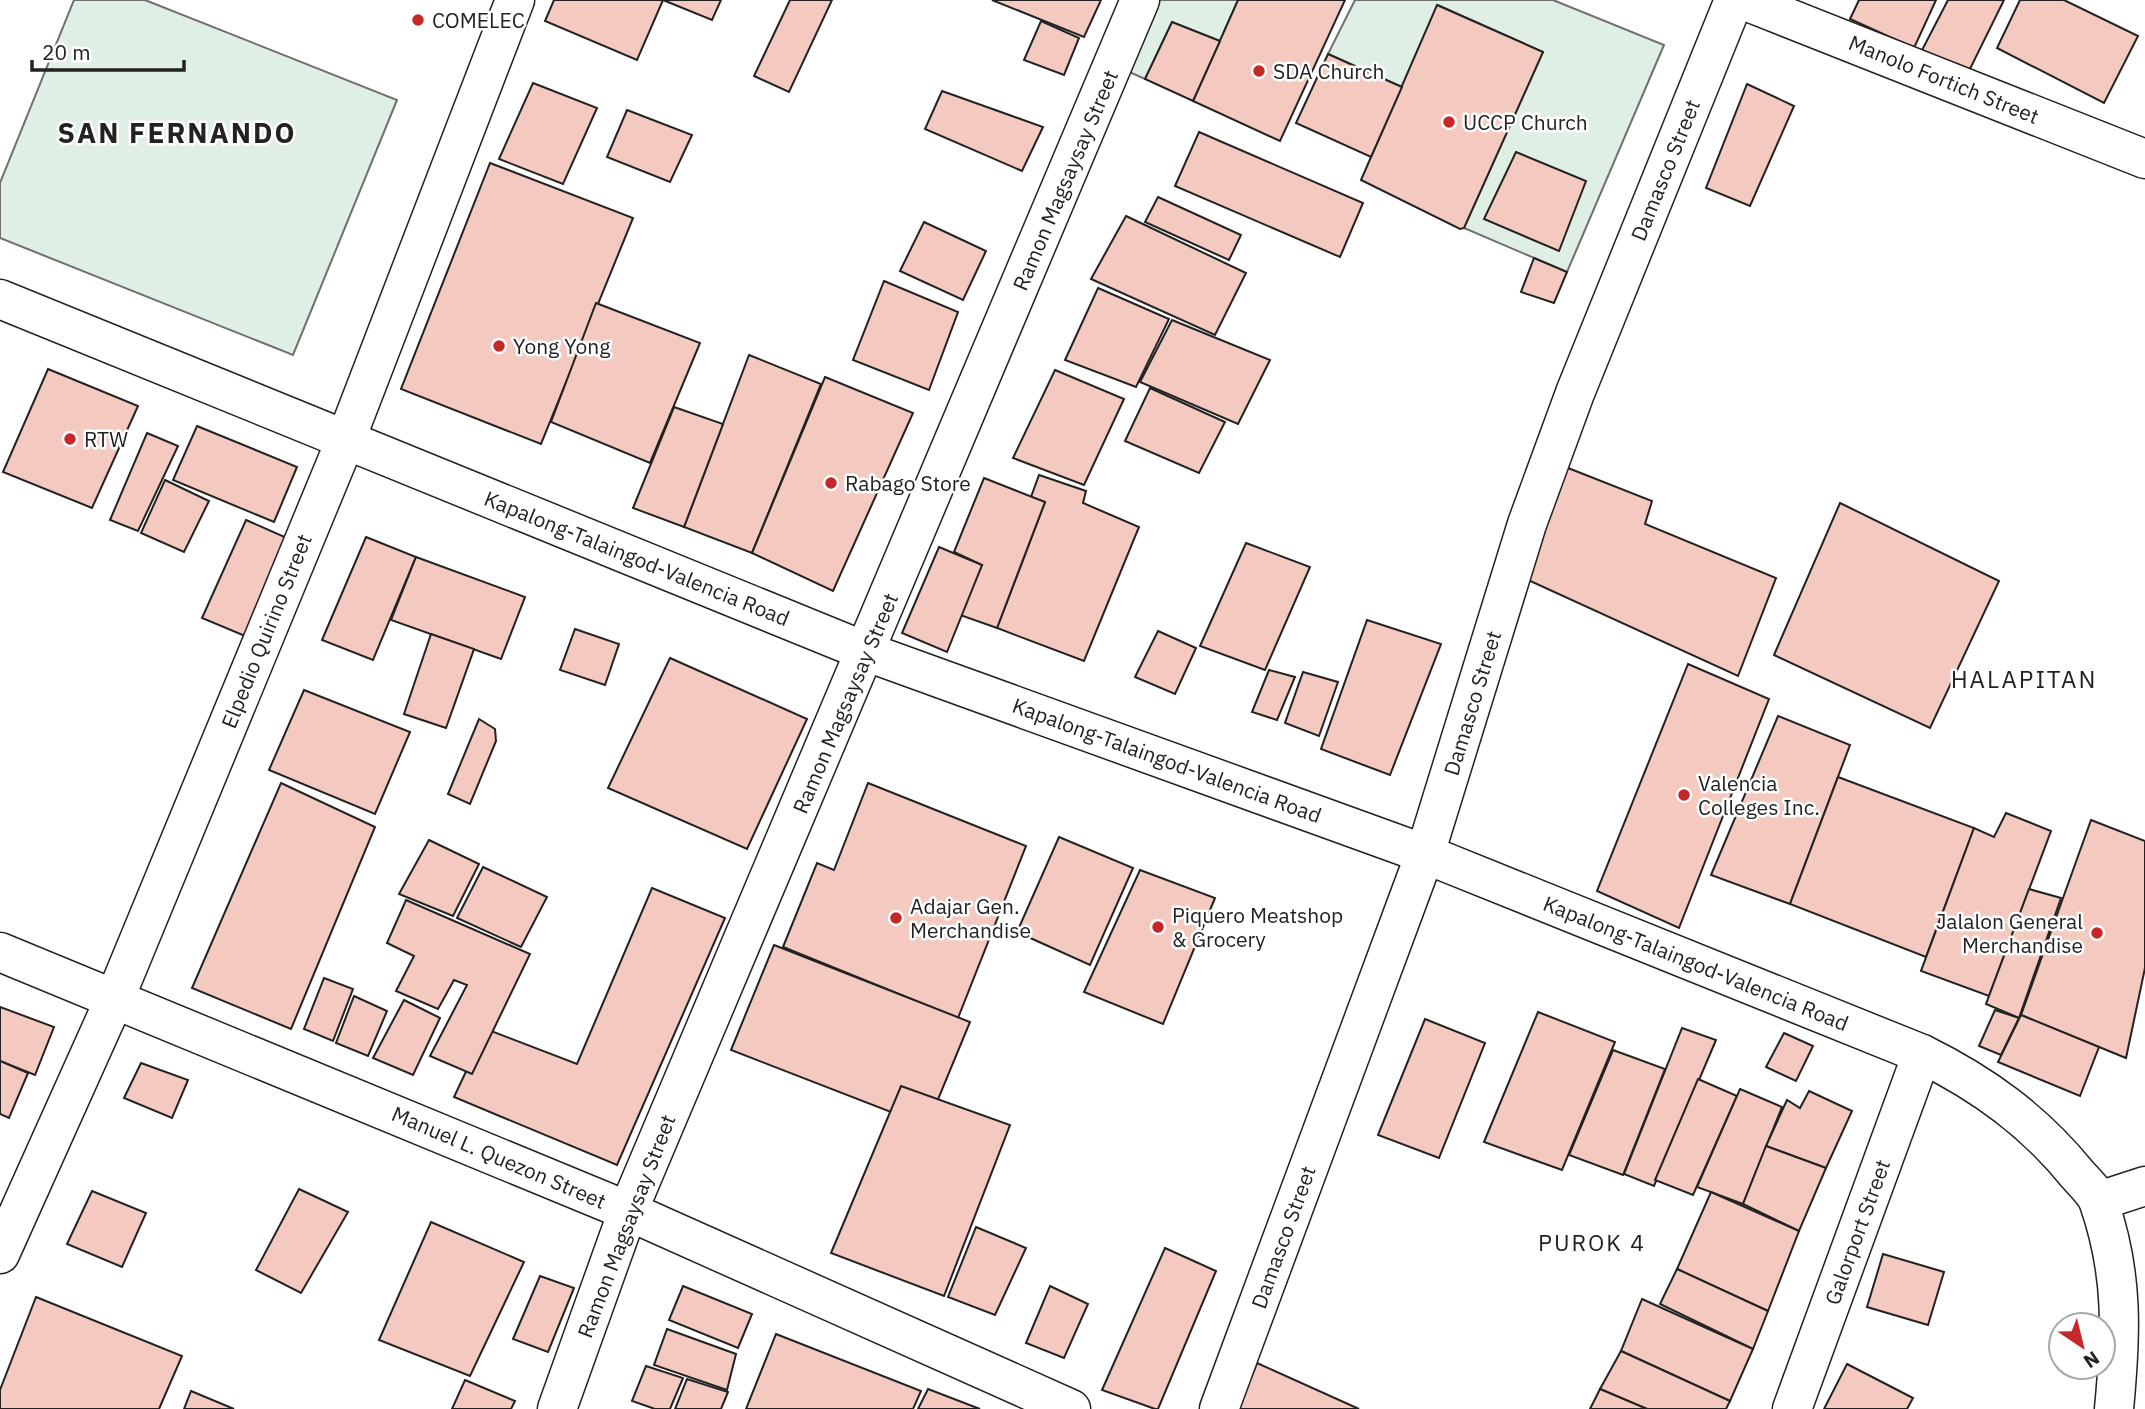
<svg xmlns="http://www.w3.org/2000/svg" width="2145" height="1409" font-family="'IBM Plex Sans',sans-serif">
  <style>
    .green { fill: #e0efe3; stroke: #6f6f6f; stroke-width: 2 }
    .building { fill: #f3c9c0; stroke: #222; stroke-width: 2 }
    .lines { fill: none; stroke-linecap: round; stroke-linejoin: round }
    .minor-casing { stroke: #222; stroke-width: 41 }
    .highway-casing { stroke: #222; stroke-width: 41 }
    .minor { stroke: #fff; stroke-width: 38 }
    .highway { stroke: #fff; stroke-width: 38 }
    .poi-dot { fill: #c62828; stroke: #fff; stroke-width: 2.5 }
    .labels { text-anchor: middle; dominant-baseline: central; stroke-width: 5; stroke-linejoin: round; paint-order: stroke }
    .poi-label { font-size: 21px; fill: #222; stroke: #fff; text-anchor: start }
    .street-label { font-size: 21px; fill: #222; stroke: #fff }
    .neighbourhood-label { font-size: 23px; letter-spacing: 2px; fill: #222; stroke: #fff }
    .quarter-label { font-size: 24px; letter-spacing: 2px; fill: #222; stroke: #fff }
    .district-label { font-size: 28px; font-weight: bold; letter-spacing: 2px; fill: #222; stroke: #fff }
  </style>
  <rect width="100%" height="100%" fill="#fff"/>
  <!-- green -->
  <g class="green">
    <polygon points="74,0 145,0 397,100 293,355 0,238 0,183"/>
    <polygon points="1160,0 1238,0 1220,41 1172,22 1145,79 1127,71"/>
    <polygon points="1355,0 1553,0 1664,45 1567,272 1464,228 1543,52 1438,5 1402,87 1328,54"/>
  </g>
  <!-- building -->
  <g class="building">
    <polygon points="554,0 721,0 712,20 663,0 637,60 545,21"/>
    <polygon points="790,0 832,0 789,92 754,76"/>
    <polygon points="992,0 1101,0 1084,37"/>
    <polygon points="1238,0 1345,0 1280,141 1193,101"/>
    <polygon points="1859,0 1936,0 1914,48 1850,19"/>
    <polygon points="1948,0 2004,0 1967,75 1921,52"/>
    <polygon points="2020,0 2064,0 2138,36 2104,103 1997,48"/>
    <polygon points="1437,5 1543,52 1464,228 1460,229 1361,180"/>
    <polygon points="1041,21 1079,38 1064,75 1024,60"/>
    <polygon points="1172,22 1220,41 1193,101 1145,79"/>
    <polygon points="1328,54 1402,87 1371,157 1296,123"/>
    <polygon points="533,83 597,108 563,184 499,159"/>
    <polygon points="1747,84 1794,106 1750,206 1706,188"/>
    <polygon points="942,91 1043,127 1022,171 925,129"/>
    <polygon points="627,110 692,135 670,182 607,157"/>
    <polygon points="1199,132 1363,203 1340,257 1175,186"/>
    <polygon points="1516,152 1586,181 1559,251 1484,219"/>
    <polygon points="490,163 633,218 541,444 401,389"/>
    <polygon points="1158,197 1241,235 1229,260 1145,222"/>
    <polygon points="1126,216 1246,273 1215,335 1091,279"/>
    <polygon points="924,222 986,251 963,300 900,271"/>
    <polygon points="1534,258 1567,272 1554,303 1521,292"/>
    <polygon points="884,281 958,312 929,390 853,360"/>
    <polygon points="1098,288 1169,319 1136,387 1065,360"/>
    <polygon points="596,303 700,343 650,463 551,422"/>
    <polygon points="1172,320 1270,360 1238,424 1140,382"/>
    <polygon points="749,355 821,384 752,553 684,527"/>
    <polygon points="48,369 138,406 92,508 3,472"/>
    <polygon points="1055,370 1124,399 1084,485 1013,458"/>
    <polygon points="825,377 913,413 833,591 752,553"/>
    <polygon points="1150,388 1225,422 1199,473 1125,441"/>
    <polygon points="674,407 723,424 684,527 633,508"/>
    <polygon points="197,426 297,467 274,522 173,480"/>
    <polygon points="147,433 178,446 138,531 110,520"/>
    <polygon points="1563,466 1652,501 1645,524 1776,578 1738,676 1517,575"/>
    <polygon points="1039,475 1086,491 1083,503 1139,527 1084,661 997,628 1045,502 1031,497"/>
    <polygon points="984,478 1045,502 997,628 960,615 982,565 954,552"/>
    <polygon points="165,480 209,501 184,552 141,533"/>
    <polygon points="1840,503 1999,581 1930,728 1774,655"/>
    <polygon points="246,520 287,538 245,636 202,618"/>
    <polygon points="366,537 416,557 373,660 322,640"/>
    <polygon points="1246,543 1310,567 1265,670 1200,646"/>
    <polygon points="939,547 982,565 947,652 902,633"/>
    <polygon points="416,557 525,597 501,659 391,620"/>
    <polygon points="1367,620 1441,644 1390,775 1321,749"/>
    <polygon points="575,629 619,644 605,685 560,670"/>
    <polygon points="1158,631 1196,648 1175,694 1135,677"/>
    <polygon points="431,634 474,649 446,728 404,714"/>
    <polygon points="670,658 807,719 747,849 608,788"/>
    <polygon points="1688,664 1769,699 1679,928 1597,891"/>
    <polygon points="1269,670 1295,677 1277,720 1252,712"/>
    <polygon points="1303,672 1338,682 1319,736 1285,723"/>
    <polygon points="304,690 410,732 375,814 269,770"/>
    <polygon points="1778,716 1850,745 1790,904 1711,875"/>
    <polygon points="479,719 495,729 496,741 470,804 448,794"/>
    <polygon points="1838,777 1974,828 1926,957 1790,904"/>
    <polygon points="281,783 375,827 291,1029 192,988"/>
    <polygon points="868,783 1026,846 958,1018 783,947 817,863 834,870"/>
    <polygon points="2006,813 2051,831 1989,996 1921,971 1974,828 1994,837"/>
    <polygon points="2091,820 2145,841 2145,968 2126,1058 2021,1015"/>
    <polygon points="1059,837 1133,868 1090,965 1017,932"/>
    <polygon points="429,840 479,864 453,916 399,894"/>
    <polygon points="483,867 547,897 521,947 457,918"/>
    <polygon points="1140,870 1215,898 1163,1024 1084,992"/>
    <polygon points="652,888 725,918 617,1165 454,1097 486,1029 577,1064"/>
    <polygon points="2029,889 2061,898 2019,1018 1986,1004"/>
    <polygon points="406,900 530,954 472,1074 430,1056 467,985 454,980 438,1009 396,991 414,956 387,943"/>
    <polygon points="774,945 970,1022 927,1126 731,1050"/>
    <polygon points="324,978 353,989 333,1041 304,1029"/>
    <polygon points="354,996 387,1011 368,1056 336,1043"/>
    <polygon points="404,1000 440,1018 413,1075 373,1058"/>
    <polygon points="0,1007 54,1027 35,1075 0,1061"/>
    <polygon points="1995,1010 2019,1018 2001,1055 1979,1046"/>
    <polygon points="1538,1012 1615,1042 1562,1170 1484,1142"/>
    <polygon points="2021,1015 2099,1047 2080,1096 1998,1062"/>
    <polygon points="1425,1019 1485,1043 1439,1158 1378,1135"/>
    <polygon points="1682,1028 1716,1040 1654,1186 1624,1174"/>
    <polygon points="1784,1033 1813,1046 1796,1081 1766,1067"/>
    <polygon points="1613,1050 1665,1069 1623,1175 1569,1155"/>
    <polygon points="0,1061 28,1073 9,1118 0,1114"/>
    <polygon points="141,1063 188,1080 172,1118 124,1098"/>
    <polygon points="1698,1079 1737,1096 1693,1195 1655,1180"/>
    <polygon points="901,1086 1010,1125 944,1296 831,1253"/>
    <polygon points="1740,1089 1782,1107 1743,1204 1697,1187"/>
    <polygon points="1809,1091 1852,1111 1826,1168 1766,1146 1787,1100 1800,1108"/>
    <polygon points="1766,1146 1826,1168 1799,1231 1743,1204"/>
    <polygon points="299,1189 348,1212 301,1293 256,1270"/>
    <polygon points="92,1191 146,1213 122,1267 67,1244"/>
    <polygon points="1711,1192 1799,1231 1768,1311 1677,1269"/>
    <polygon points="431,1222 524,1262 470,1376 379,1340"/>
    <polygon points="976,1227 1026,1248 995,1315 948,1297"/>
    <polygon points="1165,1248 1216,1271 1158,1409 1155,1409 1102,1390"/>
    <polygon points="1883,1254 1944,1272 1928,1325 1867,1307"/>
    <polygon points="1677,1269 1768,1311 1753,1349 1660,1304"/>
    <polygon points="540,1276 574,1288 548,1352 513,1339"/>
    <polygon points="683,1286 752,1314 738,1348 669,1320"/>
    <polygon points="1050,1286 1088,1304 1064,1358 1026,1343"/>
    <polygon points="36,1297 182,1356 159,1409 0,1409 0,1390"/>
    <polygon points="1642,1299 1753,1349 1730,1401 1621,1351"/>
    <polygon points="667,1329 736,1354 727,1390 654,1365"/>
    <polygon points="776,1334 921,1391 913,1409 746,1409"/>
    <polygon points="1621,1351 1730,1401 1726,1409 1647,1409 1600,1389"/>
    <polygon points="1257,1363 1359,1409 1238,1409"/>
    <polygon points="1847,1364 1913,1398 1907,1409 1824,1409"/>
    <polygon points="646,1366 683,1378 670,1409 655,1409 632,1401"/>
    <polygon points="687,1379 728,1392 721,1409 675,1409"/>
    <polygon points="465,1380 515,1401 511,1409 452,1409"/>
    <polygon points="928,1389 980,1409 918,1409"/>
    <polygon points="1600,1389 1647,1409 1590,1409"/>
    <polygon points="191,1391 234,1409 184,1409"/>
  </g>
  <g class="lines">
    <!-- minor casing -->
    <g class="minor-casing">
      <g id="minor">
        <polyline points="1743,0 2145,159"/>
        <polyline points="0,952 628,1211 1071,1409"/>
        <polyline points="2099,1201 2145,1186"/>
        <polyline points="0,1254 115,998 346,439 515,0"/>
        <polyline points="557,1409 628,1211 1140,0"/>
        <polyline points="1219,1409 1425,854 1527,524 1575,393 1734,0"/>
        <polyline points="1792,1409 1922,1054"/>
      </g>
    </g>
    <!-- highway casing -->
    <g class="highway-casing">
      <path id="highway" d="M0,299L867,652L1425,854L1922,1054C1983,1084 2034,1121 2077,1174C2084,1182 2096,1193 2099,1203C2124,1275 2121,1336 2114,1409"/>
    </g>
    <!-- minor -->
    <use href="#minor" class="minor"/>
    <!-- highway -->
    <use href="#highway" class="highway"/>
  </g>
  <!-- markers -->
  <g class="poi-dot">
    <circle cx="418" cy="20" r="7"/>
    <circle cx="1259" cy="71" r="7"/>
    <circle cx="1449" cy="122" r="7"/>
    <circle cx="499" cy="346" r="7"/>
    <circle cx="70" cy="439" r="7"/>
    <circle cx="831" cy="483" r="7"/>
    <circle cx="1684" cy="795" r="7"/>
    <circle cx="896" cy="918" r="7"/>
    <circle cx="1158" cy="927" r="7"/>
    <circle cx="2097" cy="933" r="7"/>
  </g>
  <g class="labels">
    <!-- poi labels -->
    <g class="poi-label">
      <text x="432" y="20">COMELEC</text>
      <text x="1273" y="71">SDA Church</text>
      <text x="1463" y="122">UCCP Church</text>
      <text x="513" y="346">Yong Yong</text>
      <text x="84" y="439">RTW</text>
      <text x="845" y="483">Rabago Store</text>
      <text x="1698" y="783">Valencia<tspan x="1698" dy="24">Colleges Inc.</tspan></text>
      <text x="910" y="906">Adajar Gen.<tspan x="910" dy="24">Merchandise</tspan></text>
      <text x="1172" y="915">Piquero Meatshop<tspan x="1172" dy="24">&amp; Grocery</tspan></text>
      <text x="2083" y="921" text-anchor="end">Jalalon General<tspan x="2083" dy="24">Merchandise</tspan></text>
    </g>
    <!-- street labels -->
    <g class="street-label">
      <text transform="translate(1944 79) rotate(22)">Manolo Fortich Street</text>
      <text transform="translate(1665 170) rotate(-68)">Damasco Street</text>
      <text transform="translate(1065 180) rotate(-67)">Ramon Magsaysay Street</text>
      <text transform="translate(637 558) rotate(22)">Kapalong-Talaingod-Valencia Road</text>
      <text transform="translate(266 631) rotate(-68)">Elpedio Quirino Street</text>
      <text transform="translate(845 703) rotate(-67)">Ramon Magsaysay Street</text>
      <text transform="translate(1472 703) rotate(-73)">Damasco Street</text>
      <text transform="translate(1167 760) rotate(20)">Kapalong-Talaingod-Valencia Road</text>
      <text transform="translate(1696 963) rotate(22)">Kapalong-Talaingod-Valencia Road</text>
      <text transform="translate(499 1157) rotate(23)">Manuel L. Quezon Street</text>
      <text transform="translate(626 1226) rotate(-69)">Ramon Magsaysay Street</text>
      <text transform="translate(1857 1232) rotate(-70)">Galorport Street</text>
      <text transform="translate(1283 1237) rotate(-70)">Damasco Street</text>
    </g>
    <!-- neighbourhood labels -->
    <g class="neighbourhood-label">
      <text x="1592" y="1242">PUROK 4</text>
    </g>
    <!-- quarter labels -->
    <g class="quarter-label">
      <text x="2024" y="679">HALAPITAN</text>
    </g>
    <!-- district labels -->
    <g class="district-label">
      <text x="177" y="132">SAN FERNANDO</text>
    </g>
  </g>
  <!-- north arrow -->
  <g transform="translate(2082 1346) rotate(145)"><circle r="33" fill="#ffffff" stroke="#a7a7a7" stroke-width="2"/>
  <path d="M0-5L12 26L0 18L-12 26Z" fill="#c62828"/>
  <text y="-10" font-size="19" font-weight="bold" text-anchor="middle" fill="#222222">N</text>
  </g>
  <!-- scale -->
  <path d="M32 60v10h152v-10" fill="none" stroke="#222222" stroke-width="3.5"/>
  <text x="42" y="60" font-size="21" fill="#222222" stroke="#ffffff" stroke-width="5" paint-order="stroke">20 m</text>
</svg>
